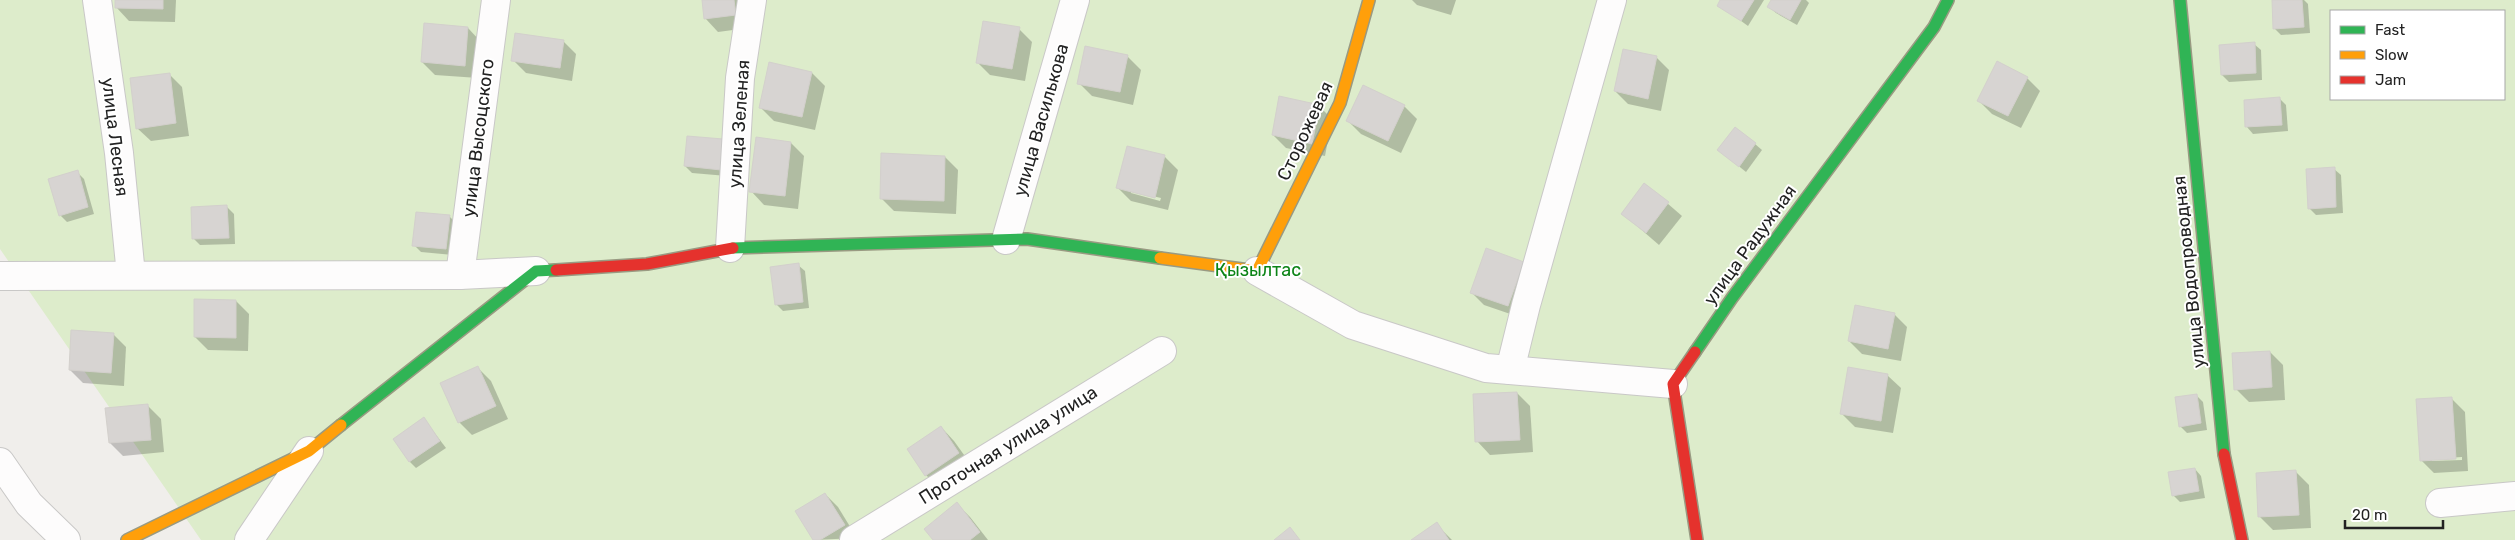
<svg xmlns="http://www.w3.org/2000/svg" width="2515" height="540" font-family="Rubik,sans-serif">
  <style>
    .grass { fill: #ddeccb; fill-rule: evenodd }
    .shadow { fill: #0003; fill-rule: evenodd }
    .building { fill: #d7d4d2; stroke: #d3d0cc }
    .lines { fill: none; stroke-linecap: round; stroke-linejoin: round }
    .street-casing { stroke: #c9c8c7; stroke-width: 30 }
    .fast-casing { stroke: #999a82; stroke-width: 14 }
    .slow-casing { stroke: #999a82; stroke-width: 14 }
    .jam-casing { stroke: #999a82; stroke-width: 14 }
    .street { stroke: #fdfcfc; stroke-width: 28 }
    .fast { stroke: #30b455; stroke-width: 11 }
    .slow { stroke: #ff9f0a; stroke-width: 11 }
    .jam { stroke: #e5322d; stroke-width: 11 }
    .labels { text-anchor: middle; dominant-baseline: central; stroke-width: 4; stroke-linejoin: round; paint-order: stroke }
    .street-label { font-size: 18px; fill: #222; stroke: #fff }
    .park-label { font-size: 18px; fill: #0c8416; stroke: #fff }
  </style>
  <rect width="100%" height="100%" fill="#f0eeeb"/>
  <!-- grass -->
  <path class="grass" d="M0,0H2515V540H201L0,249ZM2331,11H2504V99H2331Z"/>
  <!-- shadow -->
  <g class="shadow">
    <polygon points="116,0 176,0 175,22 129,21 116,7"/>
    <polygon points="703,0 745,0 748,28 718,32 705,18"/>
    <polygon points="1412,0 1456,0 1451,15 1417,5"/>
    <polygon points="1722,0 1764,0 1748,26 1719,5"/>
    <polygon points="1773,0 1806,0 1809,3 1797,25 1776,13 1769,7"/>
    <polygon points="2273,0 2304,0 2308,4 2310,33 2281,35 2274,28"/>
    <polygon points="468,28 481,42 478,78 435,75 422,62"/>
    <polygon points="1019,29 1032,42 1025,81 990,75 977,62"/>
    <polygon points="563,41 576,54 572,81 526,73 513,60"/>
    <polygon points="2254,44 2261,50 2262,80 2229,82 2222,75"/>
    <polygon points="1127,56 1141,70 1133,105 1092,96 1079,83"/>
    <polygon points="1656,57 1669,70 1661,111 1628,104 1615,91"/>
    <polygon points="812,73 825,86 815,130 774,121 761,108"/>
    <polygon points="169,74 182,87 189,136 151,141 137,128"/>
    <polygon points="2027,78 2040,91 2021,128 1992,114 1979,101"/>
    <polygon points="2280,99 2286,105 2288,131 2253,134 2247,127"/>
    <polygon points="1319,106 1332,119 1325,156 1286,148 1273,135"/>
    <polygon points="1404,106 1417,119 1401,153 1361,134 1348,121"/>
    <polygon points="688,137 727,176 692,173 685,166"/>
    <polygon points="791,143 804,156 798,209 764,205 751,191"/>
    <polygon points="1755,144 1762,150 1746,172 1719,150"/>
    <path d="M1128,147L1165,157L1178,170L1168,210L1131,201L1118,188ZM1131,191L1161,198L1160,201L1131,193Z"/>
    <polygon points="945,157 958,170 956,214 894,211 881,198"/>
    <polygon points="2334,169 2341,175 2343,213 2316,215 2309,208"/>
    <polygon points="77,172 84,179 94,214 67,222 60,215"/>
    <polygon points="1645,184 1682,216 1659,245 1622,213"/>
    <polygon points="227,207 234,214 235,244 200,245 194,239"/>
    <polygon points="449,216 456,223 453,255 421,252 414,245"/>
    <polygon points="1523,263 1536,276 1522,318 1484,305 1471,292"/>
    <polygon points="798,265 805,271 809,308 783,311 776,304"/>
    <polygon points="236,301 249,314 248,351 208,350 195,337"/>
    <polygon points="1894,314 1907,327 1901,361 1862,354 1849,341"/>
    <polygon points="113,334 126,347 124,386 83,383 70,370"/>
    <polygon points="2270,352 2283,365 2285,400 2249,402 2236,389"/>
    <polygon points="478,368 491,381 508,419 472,435 459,422"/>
    <polygon points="1887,375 1901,388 1893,433 1855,427 1842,414"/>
    <polygon points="1517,393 1530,406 1533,452 1490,455 1477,441"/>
    <polygon points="2196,395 2203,402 2207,430 2187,433 2180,426"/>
    <path d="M2451,398L2465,412L2468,471L2434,473L2421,460ZM2462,457V460L2432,461V459Z"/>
    <polygon points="148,406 161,419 164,452 123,456 110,443"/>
    <polygon points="424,419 446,448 416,468 410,462"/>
    <polygon points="941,427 954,441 972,466 939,488 926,475"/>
    <polygon points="2195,469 2201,476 2205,498 2180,502 2173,495"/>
    <polygon points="2296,472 2309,485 2311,528 2273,530 2260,517"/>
    <polygon points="825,494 838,507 857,538 814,540"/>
    <polygon points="957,504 970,517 988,540 935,540"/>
    <polygon points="1436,524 1452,540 1413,540"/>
  </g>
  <!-- building -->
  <g class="building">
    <polygon points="115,0 163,0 163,9 115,8"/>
    <polygon points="702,0 734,0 736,15 704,19"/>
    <polygon points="1720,0 1754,0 1741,21 1717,6"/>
    <polygon points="1771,0 1801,0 1790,20 1767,7"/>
    <polygon points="2272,0 2302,0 2304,27 2273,29"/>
    <polygon points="983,21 1020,27 1012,69 976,63"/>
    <polygon points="424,23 468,27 465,66 421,62"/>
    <polygon points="515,33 564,40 560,68 511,61"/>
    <polygon points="2255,42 2256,73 2221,75 2219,45"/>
    <polygon points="1085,46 1128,55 1120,92 1077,84"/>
    <polygon points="1623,49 1657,56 1648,99 1614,91"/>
    <polygon points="1997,61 2028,77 2008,116 1977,101"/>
    <polygon points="769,62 812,72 802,117 759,108"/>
    <polygon points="170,73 176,123 136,129 130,78"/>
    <polygon points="1363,85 1405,105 1388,141 1346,121"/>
    <polygon points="1279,96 1320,105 1312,144 1272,135"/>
    <polygon points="2280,97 2282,125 2245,127 2244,100"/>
    <polygon points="1735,127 1756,143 1739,167 1717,150"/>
    <polygon points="687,136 723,139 721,170 684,166"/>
    <polygon points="756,137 791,142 785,196 749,192"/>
    <polygon points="1127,146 1165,155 1155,198 1116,188"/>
    <polygon points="881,153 945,156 944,201 880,199"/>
    <polygon points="2335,167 2336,207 2308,209 2306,169"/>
    <polygon points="78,170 88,207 59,216 48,179"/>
    <polygon points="1644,183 1669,202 1646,233 1621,214"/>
    <polygon points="227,205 229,238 192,239 191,207"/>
    <polygon points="416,212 450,215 446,249 412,246"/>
    <polygon points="1486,248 1524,262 1508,306 1470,293"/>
    <polygon points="799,263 803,302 775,305 770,267"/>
    <polygon points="194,299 236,300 236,338 194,337"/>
    <polygon points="1855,305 1895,313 1888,349 1848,341"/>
    <polygon points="71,330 114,333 111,373 69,370"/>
    <polygon points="2270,351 2272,387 2234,390 2232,353"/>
    <polygon points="478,366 496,406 458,423 440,383"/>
    <polygon points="1848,367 1888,374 1881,421 1840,414"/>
    <polygon points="1517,392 1520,440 1475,442 1473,394"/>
    <polygon points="2197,394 2201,423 2179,427 2175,397"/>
    <polygon points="2452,397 2456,459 2420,461 2416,399"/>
    <polygon points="148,404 151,440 109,443 105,408"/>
    <polygon points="424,417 440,441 409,462 393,439"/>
    <polygon points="941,426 959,453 925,476 907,449"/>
    <polygon points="2195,468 2199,491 2172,496 2168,472"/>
    <polygon points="2296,470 2299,515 2258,517 2256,473"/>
    <polygon points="825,493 845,525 820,540 813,540 795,511"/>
    <polygon points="957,502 980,532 970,540 933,540 924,529"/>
    <polygon points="1437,522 1449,540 1411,540"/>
    <polygon points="1290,527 1300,540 1274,540"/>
  </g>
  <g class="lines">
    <!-- street casing -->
    <g class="street-casing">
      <g id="street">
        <polyline points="97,0 119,153 131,275"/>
        <polyline points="1006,240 1075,0"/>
        <polyline points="730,248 740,78 752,0"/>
        <polyline points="1257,271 1353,325 1486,368 1673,384"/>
        <polyline points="460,275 496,0"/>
        <polyline points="0,276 460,275 536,271"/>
        <polyline points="1510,370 1526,305 1612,0"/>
        <polyline points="0,462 29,504 66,540"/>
        <polyline points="2440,503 2515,496"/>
        <polyline points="249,540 309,451"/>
        <polyline points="854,540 1162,351"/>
      </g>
    </g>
    <!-- fast casing -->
    <g class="fast-casing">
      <g id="fast">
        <polyline points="2180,0 2224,454"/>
        <polyline points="733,248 1027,239 1160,258"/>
        <polyline points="1695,352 1732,298 1934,27 1948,0"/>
        <polyline points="341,425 536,271 556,270"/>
      </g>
    </g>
    <!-- slow casing -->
    <g class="slow-casing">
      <g id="slow">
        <polyline points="1160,258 1257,271 1340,103 1369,0"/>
        <polyline points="127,540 309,451 341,425"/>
      </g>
    </g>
    <!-- jam casing -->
    <g class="jam-casing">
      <g id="jam">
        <polyline points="556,270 647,264 733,248"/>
        <polyline points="1695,352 1673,384 1697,540"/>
        <polyline points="2224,454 2242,540"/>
      </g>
    </g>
    <!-- street -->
    <use href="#street" class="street"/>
    <!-- fast -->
    <use href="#fast" class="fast"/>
    <!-- slow -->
    <use href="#slow" class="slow"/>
    <!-- jam -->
    <use href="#jam" class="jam"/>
  </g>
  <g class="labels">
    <!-- street labels -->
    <g class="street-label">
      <text transform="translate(1041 120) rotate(-74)">улица Василькова</text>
      <text transform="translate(739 124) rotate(-86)">улица Зеленая</text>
      <text transform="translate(1305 131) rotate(-65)">Сторожевая</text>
      <text transform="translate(115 137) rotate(83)">улица Лесная</text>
      <text transform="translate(478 138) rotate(-83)">улица Высоцского</text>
      <text transform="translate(1750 245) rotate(-54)">улица Радужная</text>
      <text transform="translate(2189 272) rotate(-96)">улица Водопроводная</text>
      <text transform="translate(1008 445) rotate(-32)">Проточная улица улица</text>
    </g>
    <!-- park labels -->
    <g class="park-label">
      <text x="1258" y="270">Қызылтас</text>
    </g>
  </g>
  <!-- legend -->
  <rect x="2330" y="10" width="175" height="90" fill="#ffffff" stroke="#a7a7a7"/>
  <rect x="2340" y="26" width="25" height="8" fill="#30b455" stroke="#a7a7a7"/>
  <text x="2375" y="35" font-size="15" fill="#222222">Fast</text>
  <rect x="2340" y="51" width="25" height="8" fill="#ff9f0a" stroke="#a7a7a7"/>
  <text x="2375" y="60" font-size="15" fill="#222222">Slow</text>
  <rect x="2340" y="76" width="25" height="8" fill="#e5322d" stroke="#a7a7a7"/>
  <text x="2375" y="85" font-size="15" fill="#222222">Jam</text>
  <!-- scale -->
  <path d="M2345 520v8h98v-8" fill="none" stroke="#222222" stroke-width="2.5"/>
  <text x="2352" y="520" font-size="15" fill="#222222" stroke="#ffffff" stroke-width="4" paint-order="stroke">20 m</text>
</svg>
